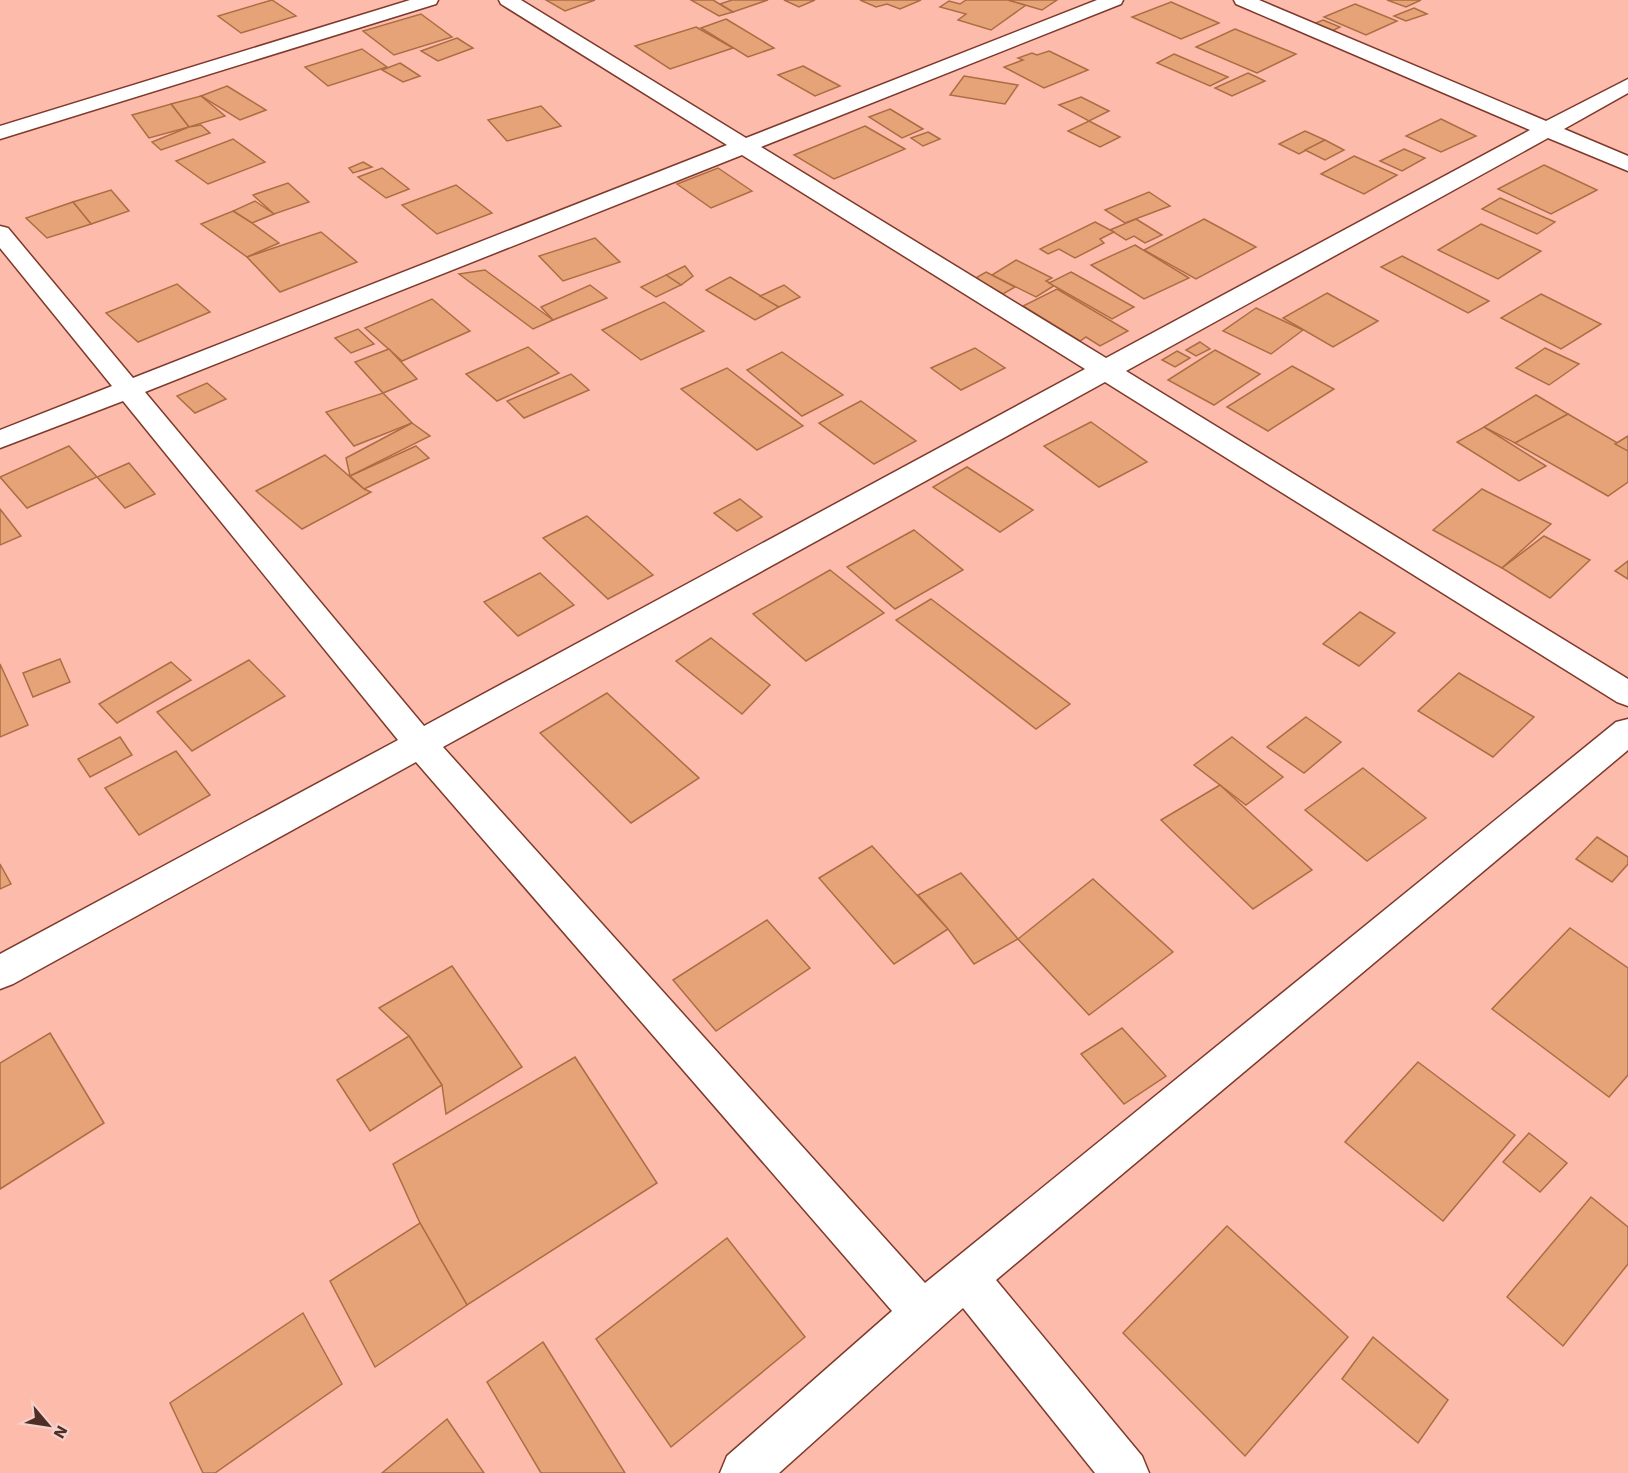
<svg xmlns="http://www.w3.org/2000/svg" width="1628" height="1473" font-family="'Work Sans',sans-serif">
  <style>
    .building { fill: #e7a378; stroke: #ad6d43; stroke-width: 1.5 }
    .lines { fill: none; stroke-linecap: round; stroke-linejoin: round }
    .minor-casing { stroke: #7e392b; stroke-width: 3 }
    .minor { fill: #fff; fill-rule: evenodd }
  </style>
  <rect width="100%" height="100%" fill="#fdbbac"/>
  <!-- building -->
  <g class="building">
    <polygon points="272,0 296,16 241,33 218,16"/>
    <polygon points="546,0 595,0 565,11"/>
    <polygon points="691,0 713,0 733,12 719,16"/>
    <polygon points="732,0 768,0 733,12 720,4"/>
    <polygon points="784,0 815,0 799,7"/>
    <polygon points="860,0 921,0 900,9 887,4 876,7"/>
    <polygon points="966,0 1008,0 1026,5 991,30 958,20 966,14 940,7 949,1 960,4"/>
    <polygon points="1008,0 1057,0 1042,10"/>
    <polygon points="1387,0 1421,0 1406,7"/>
    <polygon points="1171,2 1219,23 1181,39 1132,17"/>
    <polygon points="1355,4 1397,21 1366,35 1324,17"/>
    <polygon points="1414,8 1427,14 1406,21 1394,16"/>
    <polygon points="421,14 452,37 394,55 363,31"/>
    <polygon points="726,19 774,48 748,57 701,28"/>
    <polygon points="1323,20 1340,27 1330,32 1311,25"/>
    <polygon points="696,27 733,48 670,69 635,46"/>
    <polygon points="1235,29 1296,54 1257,73 1196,47"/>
    <polygon points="457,38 473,48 438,61 421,51"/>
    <polygon points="362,49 387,67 328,86 305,67"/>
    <polygon points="1049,51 1088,70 1044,88 1004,67 1023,60 1018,58 1032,53 1037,55"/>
    <polygon points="1174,54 1228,77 1210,86 1157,63"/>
    <polygon points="400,63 420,76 403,82 382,70"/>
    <polygon points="803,66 840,86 815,96 778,75"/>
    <polygon points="1248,73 1265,81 1232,96 1215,88"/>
    <polygon points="964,76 1018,85 1005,104 950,95"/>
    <polygon points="227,86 266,110 240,120 201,96"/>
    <polygon points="201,96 225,116 189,127 171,104"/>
    <polygon points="1081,97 1109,111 1089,121 1059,105"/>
    <polygon points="171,104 189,127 149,138 132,115"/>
    <polygon points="541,106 561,126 507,141 488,120"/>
    <polygon points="890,109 923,129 902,138 869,117"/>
    <polygon points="1441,119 1476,136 1441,152 1406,136"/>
    <polygon points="1089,121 1120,137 1100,147 1068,131"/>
    <polygon points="201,125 210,133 161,150 152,142 189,127"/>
    <polygon points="865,126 905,149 834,179 794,155"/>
    <polygon points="1305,131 1325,140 1299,154 1279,144"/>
    <polygon points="928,132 940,139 923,146 911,138"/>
    <polygon points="233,139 265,162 208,184 176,161"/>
    <polygon points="1325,140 1344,150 1325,160 1305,150"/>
    <polygon points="1404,149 1425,158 1402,171 1380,161"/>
    <polygon points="1354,156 1397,175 1364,194 1321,174"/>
    <polygon points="363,162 372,167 353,173 349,168"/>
    <polygon points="1544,165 1597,190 1551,214 1498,189"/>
    <polygon points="382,168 409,189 386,198 358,177"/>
    <polygon points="718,168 752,191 711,208 677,184"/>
    <polygon points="288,183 309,202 274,214 253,195"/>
    <polygon points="456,185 492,213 437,234 402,205"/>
    <polygon points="111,190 129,211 91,224 73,202"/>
    <polygon points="1149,192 1170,206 1125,223 1105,210"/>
    <polygon points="1500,198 1555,222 1537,234 1482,209"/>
    <polygon points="255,201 274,214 252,223 233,211"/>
    <polygon points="73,202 91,224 47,238 26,218"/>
    <polygon points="233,211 252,223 279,243 247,257 201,224"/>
    <polygon points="1136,219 1162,235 1145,243 1134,236 1126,240 1110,230"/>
    <polygon points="1204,219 1256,247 1196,279 1144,250"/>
    <polygon points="1095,222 1114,232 1100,239 1104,243 1075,258 1059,249 1048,254 1040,249"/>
    <polygon points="1481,224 1541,251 1498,279 1438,250"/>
    <polygon points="321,232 357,262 280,292 247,257"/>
    <polygon points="595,238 620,262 563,281 539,256"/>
    <polygon points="1135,245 1189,278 1144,299 1091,265"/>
    <polygon points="1402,256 1489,301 1468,313 1381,267"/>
    <polygon points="1016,260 1052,278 1046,281 1055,285 1036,297 992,275"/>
    <polygon points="685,266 693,276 681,285 666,275"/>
    <polygon points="485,270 553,320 533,329 459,274"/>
    <polygon points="986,272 1015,287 1003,294 974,279"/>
    <polygon points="1071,272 1134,307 1112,319 1049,283"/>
    <polygon points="666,275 681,285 656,297 641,287"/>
    <polygon points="730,277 779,307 755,320 706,290"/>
    <polygon points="177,284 210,312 138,342 106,313"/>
    <polygon points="590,285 607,298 553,320 541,307"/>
    <polygon points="784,285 800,297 779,307 760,296"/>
    <polygon points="1057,289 1128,331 1100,346 1086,337 1080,341 1023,306"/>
    <polygon points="1327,293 1378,321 1333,347 1283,318"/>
    <polygon points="1541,294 1601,324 1561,349 1501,318"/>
    <polygon points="432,299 470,331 402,361 365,328"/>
    <polygon points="664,302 704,331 641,360 602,330"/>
    <polygon points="1256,308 1303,330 1271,354 1223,331"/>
    <polygon points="358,329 374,344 351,353 335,338"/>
    <polygon points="1200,342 1210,349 1196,356 1186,350"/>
    <polygon points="528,347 559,373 497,401 466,374"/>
    <polygon points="975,348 1005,368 961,390 931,368"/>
    <polygon points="1545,348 1579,364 1549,385 1516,368"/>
    <polygon points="389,349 417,379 383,393 355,362"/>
    <polygon points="1215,350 1260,374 1214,405 1168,380"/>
    <polygon points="1177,351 1190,358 1175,367 1162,360"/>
    <polygon points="782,352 843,395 802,416 747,370"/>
    <polygon points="1292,366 1334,389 1268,431 1227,407"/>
    <polygon points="727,368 803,426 757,450 681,389"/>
    <polygon points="571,374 589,390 524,418 507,401"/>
    <polygon points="207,383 226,399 195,413 177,396"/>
    <polygon points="383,393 412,423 354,446 326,412"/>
    <polygon points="1536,395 1568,414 1515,443 1484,427"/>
    <polygon points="861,401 916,441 874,464 819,423"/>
    <polygon points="1568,414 1628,449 1628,482 1608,496 1515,443"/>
    <polygon points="1091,422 1147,462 1099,487 1044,446"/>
    <polygon points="412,423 430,436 350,476 346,458"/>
    <polygon points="1484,427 1546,466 1519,481 1457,442"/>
    <polygon points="1628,436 1628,451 1615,444"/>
    <polygon points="69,446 97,477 27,508 0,477"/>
    <polygon points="416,446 429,458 364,489 350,476"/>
    <polygon points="325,455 364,489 371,492 302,529 256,491"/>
    <polygon points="129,463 155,494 125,508 97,477"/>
    <polygon points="967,467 1033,510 1000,532 933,487"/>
    <polygon points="1482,489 1551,524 1502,568 1433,530"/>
    <polygon points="740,499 762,517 737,531 714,513"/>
    <polygon points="0,509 21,536 0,545"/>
    <polygon points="587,516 653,575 608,599 543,538"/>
    <polygon points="914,530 963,570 895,609 847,567"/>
    <polygon points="1544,536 1590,560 1550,598 1502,568"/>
    <polygon points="1628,561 1628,579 1615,571"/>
    <polygon points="830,570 884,613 806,661 753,614"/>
    <polygon points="540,573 574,605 518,636 484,602"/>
    <polygon points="931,599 1070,704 1036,729 896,620"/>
    <polygon points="1360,612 1395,633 1359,666 1323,644"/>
    <polygon points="711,638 770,685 742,714 676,661"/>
    <polygon points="60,659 70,682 33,697 23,673"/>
    <polygon points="249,660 285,696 192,751 157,712"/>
    <polygon points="171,662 191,680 117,723 99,704"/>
    <polygon points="0,664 28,725 0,737"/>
    <polygon points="1459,673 1534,717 1493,757 1418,711"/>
    <polygon points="607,693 699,778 631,823 540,733"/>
    <polygon points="1306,717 1341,742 1304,773 1267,747"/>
    <polygon points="120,737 132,755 90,777 78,759"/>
    <polygon points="1232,737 1283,777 1246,805 1194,765"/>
    <polygon points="176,751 210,795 139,835 105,788"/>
    <polygon points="1363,768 1426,818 1367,861 1305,810"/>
    <polygon points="1220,785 1312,870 1253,909 1161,820"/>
    <polygon points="1597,837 1628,857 1628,864 1612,882 1576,859"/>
    <polygon points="872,846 948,929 894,964 819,878"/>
    <polygon points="0,864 11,884 0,889"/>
    <polygon points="961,873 1018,939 974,964 948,929 918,895"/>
    <polygon points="1093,879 1173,952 1089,1015 1018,939"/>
    <polygon points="767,920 810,968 716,1031 673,980"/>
    <polygon points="1570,928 1628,968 1628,1075 1609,1097 1492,1009"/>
    <polygon points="452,966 522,1067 446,1114 442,1085 409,1036 379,1008"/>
    <polygon points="1122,1028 1166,1076 1124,1104 1081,1054"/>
    <polygon points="50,1033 104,1123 0,1189 0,1063"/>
    <polygon points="409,1036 442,1085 370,1131 337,1080"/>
    <polygon points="575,1057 657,1183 467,1305 420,1223 393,1164"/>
    <polygon points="1418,1062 1515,1135 1443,1221 1345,1142"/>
    <polygon points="1529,1133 1567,1163 1540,1192 1503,1162"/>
    <polygon points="1591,1197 1628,1227 1628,1264 1563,1346 1507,1297"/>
    <polygon points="420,1223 467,1305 375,1367 330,1281"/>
    <polygon points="1227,1226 1348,1337 1245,1456 1123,1333"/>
    <polygon points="727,1238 805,1337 671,1447 596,1339"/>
    <polygon points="303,1313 342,1384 215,1473 203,1473 170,1403"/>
    <polygon points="1373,1337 1448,1400 1418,1443 1342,1379"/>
    <polygon points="543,1342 625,1473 541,1473 487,1382"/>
    <polygon points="447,1419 484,1473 382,1473"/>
  </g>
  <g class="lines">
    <!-- minor casing -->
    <g class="minor-casing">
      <g id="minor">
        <polygon points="410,0 438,0 436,4 0,139 0,126"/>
        <path d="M499,0H521L746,138L1097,0H1123L1121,4L761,147L1106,358L1530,130L1236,4L1234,0H1259L1546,121L1628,79V93L1564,129L1628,156V171L1548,138L1126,371L1628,679V706L1617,702L1105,382L443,747L925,1283L1616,722L1628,719V750L996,1280L1142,1456L1149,1473H1095L963,1308L779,1473H720L727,1456L892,1311L416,762L13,984L0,989V954L398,740L123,401L0,448V430L112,386L0,248V226L8,228L133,378L727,145L501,4ZM742,155L1085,369L424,726L145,392Z"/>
      </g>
    </g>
    <!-- minor -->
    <use href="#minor" class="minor"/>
  </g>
  <!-- north arrow -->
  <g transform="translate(48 1425) rotate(119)" stroke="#f4d1ca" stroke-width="4.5" paint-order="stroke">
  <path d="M0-4.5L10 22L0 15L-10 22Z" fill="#4f2e27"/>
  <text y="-9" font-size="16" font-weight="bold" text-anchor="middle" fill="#4f2e27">N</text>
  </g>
</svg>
